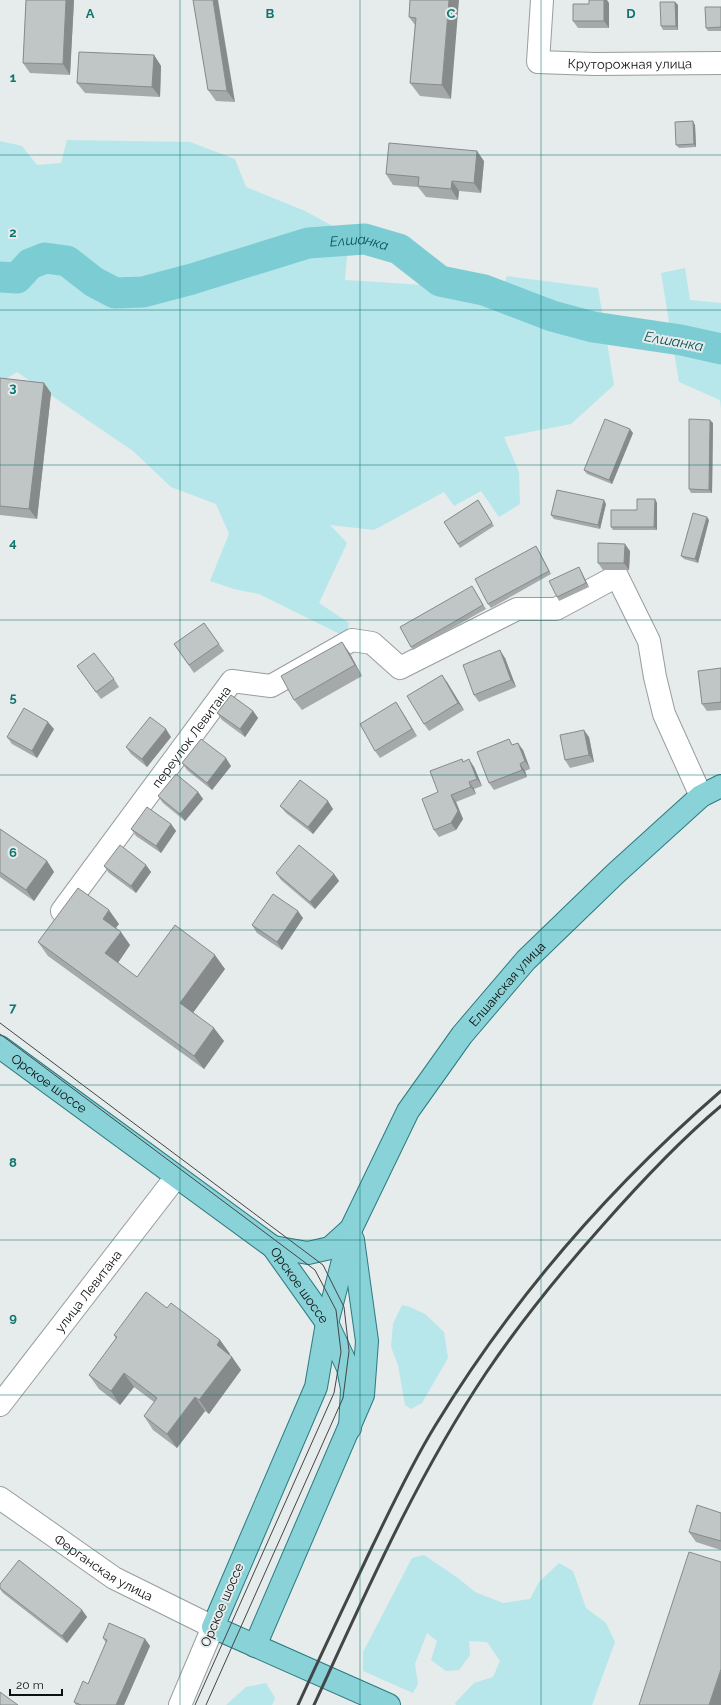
<svg xmlns="http://www.w3.org/2000/svg" width="721" height="1705" font-family="Raleway,sans-serif">
  <style>
    .green { fill: #b7e7ea }
    .lines { fill: none; stroke-linecap: round; stroke-linejoin: round }
    .river { stroke: #7ccdd3; stroke-width: 31 }
    .minor-casing { stroke: #989d9d; stroke-width: 24 }
    .major-casing { stroke: #2b7b80; stroke-width: 24 }
    .minor { stroke: #fff; stroke-width: 22 }
    .major { stroke: #89d2d7; stroke-width: 22 }
    .tram { stroke: #444646; stroke-width: 1 }
    .rail { stroke: #444646; stroke-width: 3 }
    .wall { fill: #a5a9a9 }
    .shaded-wall { fill: #868a8a }
    .building { fill: #c0c5c5; stroke: #868a8a }
    .grid { fill: none; stroke: #0f766e; stroke-width: 1; stroke-opacity: 0.55 }
    .labels { text-anchor: middle; dominant-baseline: central; stroke-width: 4; stroke-linejoin: round; paint-order: stroke }
    .street-label { font-size: 13px; fill: #0e1010; stroke: #e6ebeb }
    .water-label { font-size: 14px; font-style: italic; fill: #095358; stroke: #e6ebeb }
    .grid-label { font-size: 13px; text-anchor: middle; font-weight: bold; fill: #0f766e; stroke: #e6ebeb; stroke-width: 4; stroke-linejoin: round; paint-order: stroke }
  </style>
  <rect width="100%" height="100%" fill="#e6ebeb"/>
  <!-- green -->
  <g class="green">
    <polygon points="67,140 190,142 235,159 246,187 305,211 349,235 345,280 502,290 507,276 598,288 614,385 571,424 504,437 519,472 520,504 499,517 481,491 454,506 444,492 374,530 330,525 347,543 319,603 349,623 346,637 259,594 234,589 210,581 229,534 216,504 171,487 133,451 17,372 6,379 0,378 0,141 22,146 37,165 61,163"/>
    <polygon points="685,268 690,300 721,303 721,409 720,400 679,382 661,273"/>
    <polygon points="402,1305 410,1307 425,1314 444,1332 448,1358 422,1403 411,1409 405,1405 398,1365 391,1347 393,1324"/>
    <polygon points="424,1555 458,1578 475,1592 503,1603 530,1599 539,1582 559,1563 573,1571 586,1608 606,1623 615,1642 592,1705 456,1705 455,1703 474,1683 493,1677 500,1661 487,1642 469,1641 470,1655 459,1670 446,1671 431,1660 437,1641 427,1633 415,1664 418,1684 413,1693 363,1671 363,1652 412,1558"/>
    <polygon points="266,1683 275,1698 272,1705 226,1705 246,1687"/>
  </g>
  <g class="lines">
    <!-- river -->
    <path class="river" id="s1" d="M0,277L17,278L30,264L45,258L67,261L94,282L115,293L143,292L192,279L308,243L365,239L399,249L440,281L484,290L552,316L593,327L681,340L721,349"/>
    <!-- minor casing -->
    <g class="minor-casing">
      <g id="minor">
        <path id="s2" d="M542,0L538,62L595,64L721,63"/>
        <path id="s3" d="M62,911L232,681L271,686L352,640L372,643L400,668L517,609H556L617,576L649,641L655,677L664,714L701,796"/>
        <path id="s4" d="M0,1405L176,1177"/>
        <path id="s5" d="M0,1498L114,1578L213,1627L180,1705"/>
      </g>
    </g>
    <!-- major casing -->
    <g class="major-casing">
      <g id="major">
        <path id="s6" d="M0,1047L273,1247L327,1323L348,1368L352,1389L350,1428"/>
        <polyline points="273,1247 308,1253 330,1248 351,1229"/>
        <polyline points="255,1646 363,1395 367,1341 353,1240"/>
        <path id="s7" d="M389,1705L213,1627L316,1387L327,1323L351,1229L408,1111L462,1035L526,960L615,874L701,796L721,786"/>
      </g>
    </g>
    <!-- minor -->
    <use href="#minor" class="minor"/>
    <!-- major -->
    <use href="#major" class="major"/>
    <!-- tram -->
    <g class="tram">
      <polyline points="0,1023 323,1265 344,1307 349,1351 343,1398 206,1705"/>
      <polyline points="0,1034 315,1270 336,1310 341,1352 334,1393 195,1705"/>
    </g>
    <!-- rail -->
    <g class="rail">
      <path d="M298,1705C322,1652 347,1600 372,1547C392,1506 411,1465 435,1426C511,1301 610,1187 721,1091"/>
      <path d="M314,1705C366,1592 417,1476 486,1373C521,1321 561,1272 602,1226C639,1184 678,1142 721,1106"/>
    </g>
  </g>
  <!-- wall -->
  <g class="wall">
    <polygon points="26,0 74,0 70,75 30,73 23,63"/>
    <polygon points="193,0 235,102 216,101 208,90"/>
    <polygon points="410,0 451,99 420,96 410,83 415,25 409,17"/>
    <polygon points="675,2 678,5 678,30 663,30 661,26"/>
    <polygon points="609,3 609,28 578,28 573,21"/>
    <polygon points="721,7 721,31 708,31 706,28"/>
    <polygon points="154,55 161,66 160,97 85,93 77,83"/>
    <polygon points="695,125 696,147 679,148 676,145"/>
    <polygon points="484,161 481,193 459,191 458,200 426,197 418,187 393,185 386,174"/>
    <polygon points="0,378 44,383 51,393 37,519 0,515"/>
    <polygon points="713,423 712,493 691,493 689,489"/>
    <polygon points="633,433 612,484 587,474 584,470"/>
    <polygon points="655,499 657,503 657,530 613,530 611,527"/>
    <polygon points="478,500 494,526 460,548 444,522"/>
    <polygon points="606,504 600,529 554,519 551,515"/>
    <polygon points="709,520 698,563 684,559 681,556"/>
    <polygon points="536,546 551,574 491,608 488,604"/>
    <polygon points="630,551 629,570 603,570 598,563"/>
    <polygon points="581,571 589,587 559,601 557,597"/>
    <polygon points="474,589 486,609 413,650 411,647"/>
    <polygon points="204,623 224,651 194,673 174,644"/>
    <polygon points="349,652 362,676 302,710 294,700"/>
    <polygon points="505,658 516,687 479,702 474,695"/>
    <polygon points="77,666 114,679 119,687 101,699"/>
    <polygon points="721,668 721,710 707,711 702,704"/>
    <polygon points="447,682 464,710 429,731 424,724"/>
    <polygon points="401,710 417,736 380,758 375,751"/>
    <polygon points="253,711 258,718 245,737 222,720 217,713"/>
    <polygon points="54,729 37,758 12,744 7,737"/>
    <polygon points="171,737 147,767 131,754 126,747"/>
    <polygon points="589,737 594,762 570,768 565,760"/>
    <polygon points="513,744 523,750 530,769 525,771 527,777 494,790 489,783"/>
    <polygon points="462,759 464,762 474,767 482,786 474,789 476,794 456,802 463,819 456,830 439,837 434,830 438,792"/>
    <polygon points="182,763 231,766 212,790 187,770"/>
    <polygon points="198,792 203,799 185,821 163,803 158,796"/>
    <polygon points="280,806 333,809 313,834 286,813"/>
    <polygon points="171,824 176,831 161,853 136,836 131,829"/>
    <polygon points="0,829 47,861 54,872 34,901 0,877"/>
    <polygon points="146,865 151,872 136,893 109,873 104,866"/>
    <polygon points="276,873 334,874 339,881 315,909 281,880"/>
    <polygon points="303,918 282,950 257,933 252,925"/>
    <polygon points="119,924 116,928 130,945 118,963 137,977 225,969 193,1012 224,1041 204,1069 48,956 38,942"/>
    <polygon points="167,1308 220,1340 230,1354 229,1355 232,1357 241,1370 209,1414 205,1411 177,1448 153,1430 144,1416 154,1402 134,1387 120,1405 99,1389 89,1375 116,1339 114,1335"/>
    <polygon points="721,1513 721,1550 696,1542 689,1532"/>
    <polygon points="0,1584 82,1610 87,1617 67,1643 3,1593 0,1589"/>
    <polygon points="103,1638 145,1639 150,1646 124,1705 76,1705 74,1702 88,1684 106,1643"/>
  </g>
  <!-- shaded-wall -->
  <g class="shaded-wall">
    <polygon points="66,0 74,0 70,75 63,64"/>
    <polygon points="213,0 218,0 235,102 227,91"/>
    <polygon points="449,0 459,0 451,99 442,85"/>
    <polygon points="604,0 607,0 609,3 609,28 604,21"/>
    <polygon points="675,2 678,5 678,30 676,26"/>
    <polygon points="154,55 161,66 160,97 152,87"/>
    <polygon points="693,121 695,125 696,147 694,144"/>
    <polygon points="477,151 484,161 481,193 474,183"/>
    <polygon points="452,181 459,191 458,200 451,189"/>
    <polygon points="44,383 51,393 37,519 29,509"/>
    <polygon points="710,420 713,423 712,493 709,490"/>
    <polygon points="630,429 633,433 612,484 609,480"/>
    <polygon points="655,499 657,503 657,530 654,527"/>
    <polygon points="604,500 606,504 600,529 598,525"/>
    <polygon points="707,517 709,520 698,563 695,559"/>
    <polygon points="625,544 630,551 629,570 624,563"/>
    <polygon points="536,546 538,549 551,574 549,571"/>
    <polygon points="579,567 589,587 586,583"/>
    <polygon points="342,642 349,652 362,676 355,665"/>
    <polygon points="500,650 505,658 516,687 511,680"/>
    <polygon points="442,675 447,682 464,710 458,703"/>
    <polygon points="396,702 401,710 417,736 412,729"/>
    <polygon points="253,711 258,718 245,737 240,729"/>
    <polygon points="48,722 54,729 37,758 32,751"/>
    <polygon points="166,729 171,737 147,767 142,759"/>
    <polygon points="584,730 589,737 594,762 589,755"/>
    <polygon points="518,743 523,750 530,769 525,761"/>
    <polygon points="226,758 231,766 212,790 207,783"/>
    <polygon points="469,759 474,767 482,786 477,779"/>
    <polygon points="520,764 525,771 527,777 522,770"/>
    <polygon points="469,782 474,789 476,794 471,787"/>
    <polygon points="198,792 203,799 185,821 180,814"/>
    <polygon points="451,795 456,802 463,819 456,830 451,823"/>
    <polygon points="328,801 333,809 313,834 308,827"/>
    <polygon points="171,824 176,831 161,853 156,846"/>
    <polygon points="47,861 54,872 34,901 26,890"/>
    <polygon points="146,865 151,872 136,893 131,886"/>
    <polygon points="334,874 339,881 315,909 310,902"/>
    <polygon points="109,910 119,924 112,932 103,919"/>
    <polygon points="298,911 303,918 282,950 277,942"/>
    <polygon points="121,932 130,945 115,967 105,953"/>
    <polygon points="215,955 225,969 190,1017 180,1003"/>
    <polygon points="214,1028 224,1041 204,1069 194,1056"/>
    <polygon points="220,1340 230,1354 226,1359 217,1345"/>
    <polygon points="232,1357 241,1370 209,1414 199,1400"/>
    <polygon points="124,1373 134,1387 120,1405 111,1391"/>
    <polygon points="195,1397 205,1411 177,1448 167,1434"/>
    <polygon points="82,1610 87,1617 67,1643 62,1636"/>
    <polygon points="145,1639 150,1646 124,1705 116,1705"/>
    <polygon points="721,1669 721,1705 709,1705"/>
  </g>
  <!-- building -->
  <g class="building">
    <polygon points="26,0 66,0 63,64 23,63"/>
    <polygon points="193,0 213,0 227,91 208,90"/>
    <polygon points="410,0 449,0 442,85 410,83 416,18 409,17"/>
    <polygon points="589,0 604,0 604,21 573,21 573,4 589,4"/>
    <polygon points="660,2 675,2 676,26 661,26"/>
    <polygon points="705,7 721,7 721,27 706,28"/>
    <polygon points="79,52 154,55 152,87 77,83"/>
    <polygon points="693,121 694,144 676,145 675,122"/>
    <polygon points="389,143 477,151 474,183 452,181 451,189 418,186 419,177 386,174"/>
    <polygon points="0,378 44,383 29,509 0,506"/>
    <polygon points="605,419 630,429 609,480 584,470"/>
    <polygon points="689,419 710,420 709,490 689,489"/>
    <polygon points="557,490 604,500 598,525 551,515"/>
    <polygon points="637,499 655,499 654,527 611,527 611,510 637,510"/>
    <polygon points="478,500 492,523 458,544 444,522"/>
    <polygon points="693,513 707,517 695,559 681,556"/>
    <polygon points="598,543 625,544 624,563 598,563"/>
    <polygon points="536,546 549,571 488,604 475,579"/>
    <polygon points="579,567 586,583 557,597 549,581"/>
    <polygon points="472,586 483,605 411,647 400,627"/>
    <polygon points="204,623 219,644 189,665 174,644"/>
    <polygon points="342,642 355,665 294,700 281,676"/>
    <polygon points="500,650 511,680 474,695 463,665"/>
    <polygon points="94,653 114,679 96,692 77,666"/>
    <polygon points="721,668 721,702 702,704 698,671"/>
    <polygon points="442,675 458,703 424,724 407,696"/>
    <polygon points="231,695 253,711 240,729 217,713"/>
    <polygon points="396,702 412,729 375,751 360,724"/>
    <polygon points="24,708 48,722 32,751 7,737"/>
    <polygon points="150,717 166,729 142,759 126,747"/>
    <polygon points="584,730 589,755 565,760 560,735"/>
    <polygon points="201,739 226,758 207,783 182,763"/>
    <polygon points="509,739 512,745 518,743 525,761 520,764 522,770 489,783 477,752"/>
    <polygon points="462,759 463,762 469,759 477,779 469,782 471,787 451,795 458,811 451,823 434,830 422,799 438,792 430,771"/>
    <polygon points="176,774 198,792 180,814 158,796"/>
    <polygon points="300,780 328,801 308,827 280,806"/>
    <polygon points="147,807 171,824 156,846 131,829"/>
    <polygon points="0,829 47,861 26,890 0,872"/>
    <polygon points="120,845 146,865 131,886 104,866"/>
    <polygon points="299,845 334,874 310,902 276,873"/>
    <polygon points="78,888 109,910 103,919 121,932 105,953 137,977 175,925 215,955 180,1003 214,1028 194,1056 38,942"/>
    <polygon points="273,894 298,911 277,942 252,925"/>
    <polygon points="146,1292 167,1308 171,1303 220,1340 217,1345 232,1357 199,1400 195,1397 167,1434 144,1416 157,1398 124,1373 111,1391 89,1375 117,1337 114,1335"/>
    <polygon points="697,1505 721,1513 721,1541 689,1532"/>
    <polygon points="689,1552 721,1562 721,1669 709,1705 639,1705"/>
    <polygon points="19,1560 82,1610 62,1636 0,1588 0,1584"/>
    <polygon points="109,1623 145,1639 116,1705 81,1705 74,1702 83,1681 88,1684 107,1640 103,1638"/>
    <polygon points="0,1692 18,1705 0,1705"/>
  </g>
  <!-- grid -->
  <path class="grid" d="M180,0V1705M360,0V1705M541,0V1705M0,155H721M0,310H721M0,465H721M0,620H721M0,775H721M0,930H721M0,1085H721M0,1240H721M0,1395H721M0,1550H721"/>
  <g class="labels">
    <!-- street labels -->
    <g class="street-label">
      <text stroke="none"><textPath href="#s2" startOffset="154">Круторожная улица</textPath></text>
      <text stroke="none"><textPath href="#s3" startOffset="217">переулок Левитана</textPath></text>
      <text stroke="none"><textPath href="#s7" startOffset="908">Елшанская улица</textPath></text>
      <text stroke="none"><textPath href="#s6" startOffset="61">Орское шоссе</textPath></text>
      <text stroke="none"><textPath href="#s6" startOffset="385">Орское шоссе</textPath></text>
      <text stroke="none"><textPath href="#s4" startOffset="144">улица Левитана</textPath></text>
      <text stroke="none"><textPath href="#s5" startOffset="125">Ферганская улица</textPath></text>
      <text transform="translate(222 1605) rotate(-67)">Орское шоссе</text>
    </g>
    <!-- water labels -->
    <g class="water-label">
      <text stroke="none"><textPath href="#s1" startOffset="384">Елшанка</textPath></text>
      <text transform="translate(674 341) rotate(10)">Елшанка</text>
    </g>
  </g>
  <g class="grid-label">
    <text x="90" y="18">A</text>
    <text x="270" y="18">B</text>
    <text x="451" y="18">C</text>
    <text x="631" y="18">D</text>
    <text x="13" y="82">1</text>
    <text x="13" y="237">2</text>
    <text x="13" y="392">3</text>
    <text x="13" y="547">4</text>
    <text x="13" y="702">5</text>
    <text x="13" y="857">6</text>
    <text x="13" y="1012">7</text>
    <text x="13" y="1167">8</text>
    <text x="13" y="1322">9</text>
  </g>
  <!-- scale -->
  <path d="M10 1689v6h52v-6" fill="none" stroke="#0e1010" stroke-width="2"/>
  <text x="16" y="1689" font-size="12" fill="#0e1010" stroke="#e6ebeb" stroke-width="3" paint-order="stroke">20 m</text>
</svg>
